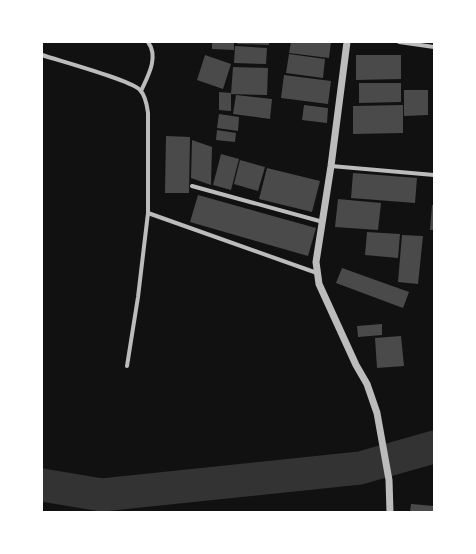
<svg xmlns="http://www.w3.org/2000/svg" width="476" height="554" font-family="'Varela Round',sans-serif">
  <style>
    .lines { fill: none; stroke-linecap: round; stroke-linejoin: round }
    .river { stroke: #333; stroke-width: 33 }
    .building { fill: #4a4a4a }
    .minor { stroke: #bcbcbc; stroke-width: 4 }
    .tertiary { stroke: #bcbcbc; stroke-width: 7 }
  </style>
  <rect width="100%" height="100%" fill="#111"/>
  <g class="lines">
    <!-- river -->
    <polyline class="river" points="42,485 102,495 360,468 434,447"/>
  </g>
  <!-- building -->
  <g class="building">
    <polygon points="212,42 234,42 234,50 212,49"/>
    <polygon points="237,42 269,42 269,45 237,44"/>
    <polygon points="291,42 331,42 329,58 289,53"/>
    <polygon points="235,46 267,48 266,64 234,63"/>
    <polygon points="289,54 325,59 323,78 286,73"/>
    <polygon points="205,55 231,64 223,89 197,80"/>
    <polygon points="356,55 401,55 401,79 356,80"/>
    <polygon points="233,67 268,68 267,95 231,94"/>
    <polygon points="284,75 331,81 328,104 281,98"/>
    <polygon points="359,83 401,83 401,102 359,103"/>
    <polygon points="404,90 428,90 428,115 404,116"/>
    <polygon points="219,92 231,93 231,111 219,110"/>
    <polygon points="236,95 272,99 270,119 233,114"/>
    <polygon points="304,105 328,108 327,123 302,120"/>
    <polygon points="403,105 403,133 353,134 353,106"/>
    <polygon points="219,114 239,117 238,131 217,128"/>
    <polygon points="217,130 236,133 235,142 216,140"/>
    <polygon points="166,136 190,137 189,193 165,193"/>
    <polygon points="192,140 212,147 211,185 191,178"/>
    <polygon points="221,154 239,159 231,190 213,185"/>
    <polygon points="240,160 265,167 258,191 234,184"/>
    <polygon points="267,168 320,181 312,212 259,199"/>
    <polygon points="353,173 417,178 415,203 351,198"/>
    <polygon points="198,195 316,228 308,256 190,222"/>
    <polygon points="338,199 381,203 378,230 335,227"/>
    <polygon points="432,205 434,205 434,230 430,230"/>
    <polygon points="367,232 400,234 398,258 365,255"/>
    <polygon points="402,235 423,236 418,284 398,282"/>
    <polygon points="342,268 409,292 403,308 336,283"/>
    <polygon points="382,324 382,335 358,337 357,326"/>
    <polygon points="401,336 404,366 377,368 375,338"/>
    <polygon points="411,504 434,506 434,512 410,512"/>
  </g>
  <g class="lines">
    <!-- minor -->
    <g class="minor">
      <polyline points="399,42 434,47"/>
      <path d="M42,55C60,61 131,80 140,90C146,96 147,106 148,113V213L317,273"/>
      <path d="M141,91C148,76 159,57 148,42"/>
      <polyline points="331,166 434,175"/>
      <polyline points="192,186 323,222"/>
      <polyline points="127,366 138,297 148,213"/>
    </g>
    <!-- tertiary -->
    <polyline class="tertiary" points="347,42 331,166 316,262 319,284 356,365 367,384 377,413 389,480 390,512"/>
  </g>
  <!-- border -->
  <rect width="476" height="554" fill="none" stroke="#ffffff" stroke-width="86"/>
</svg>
